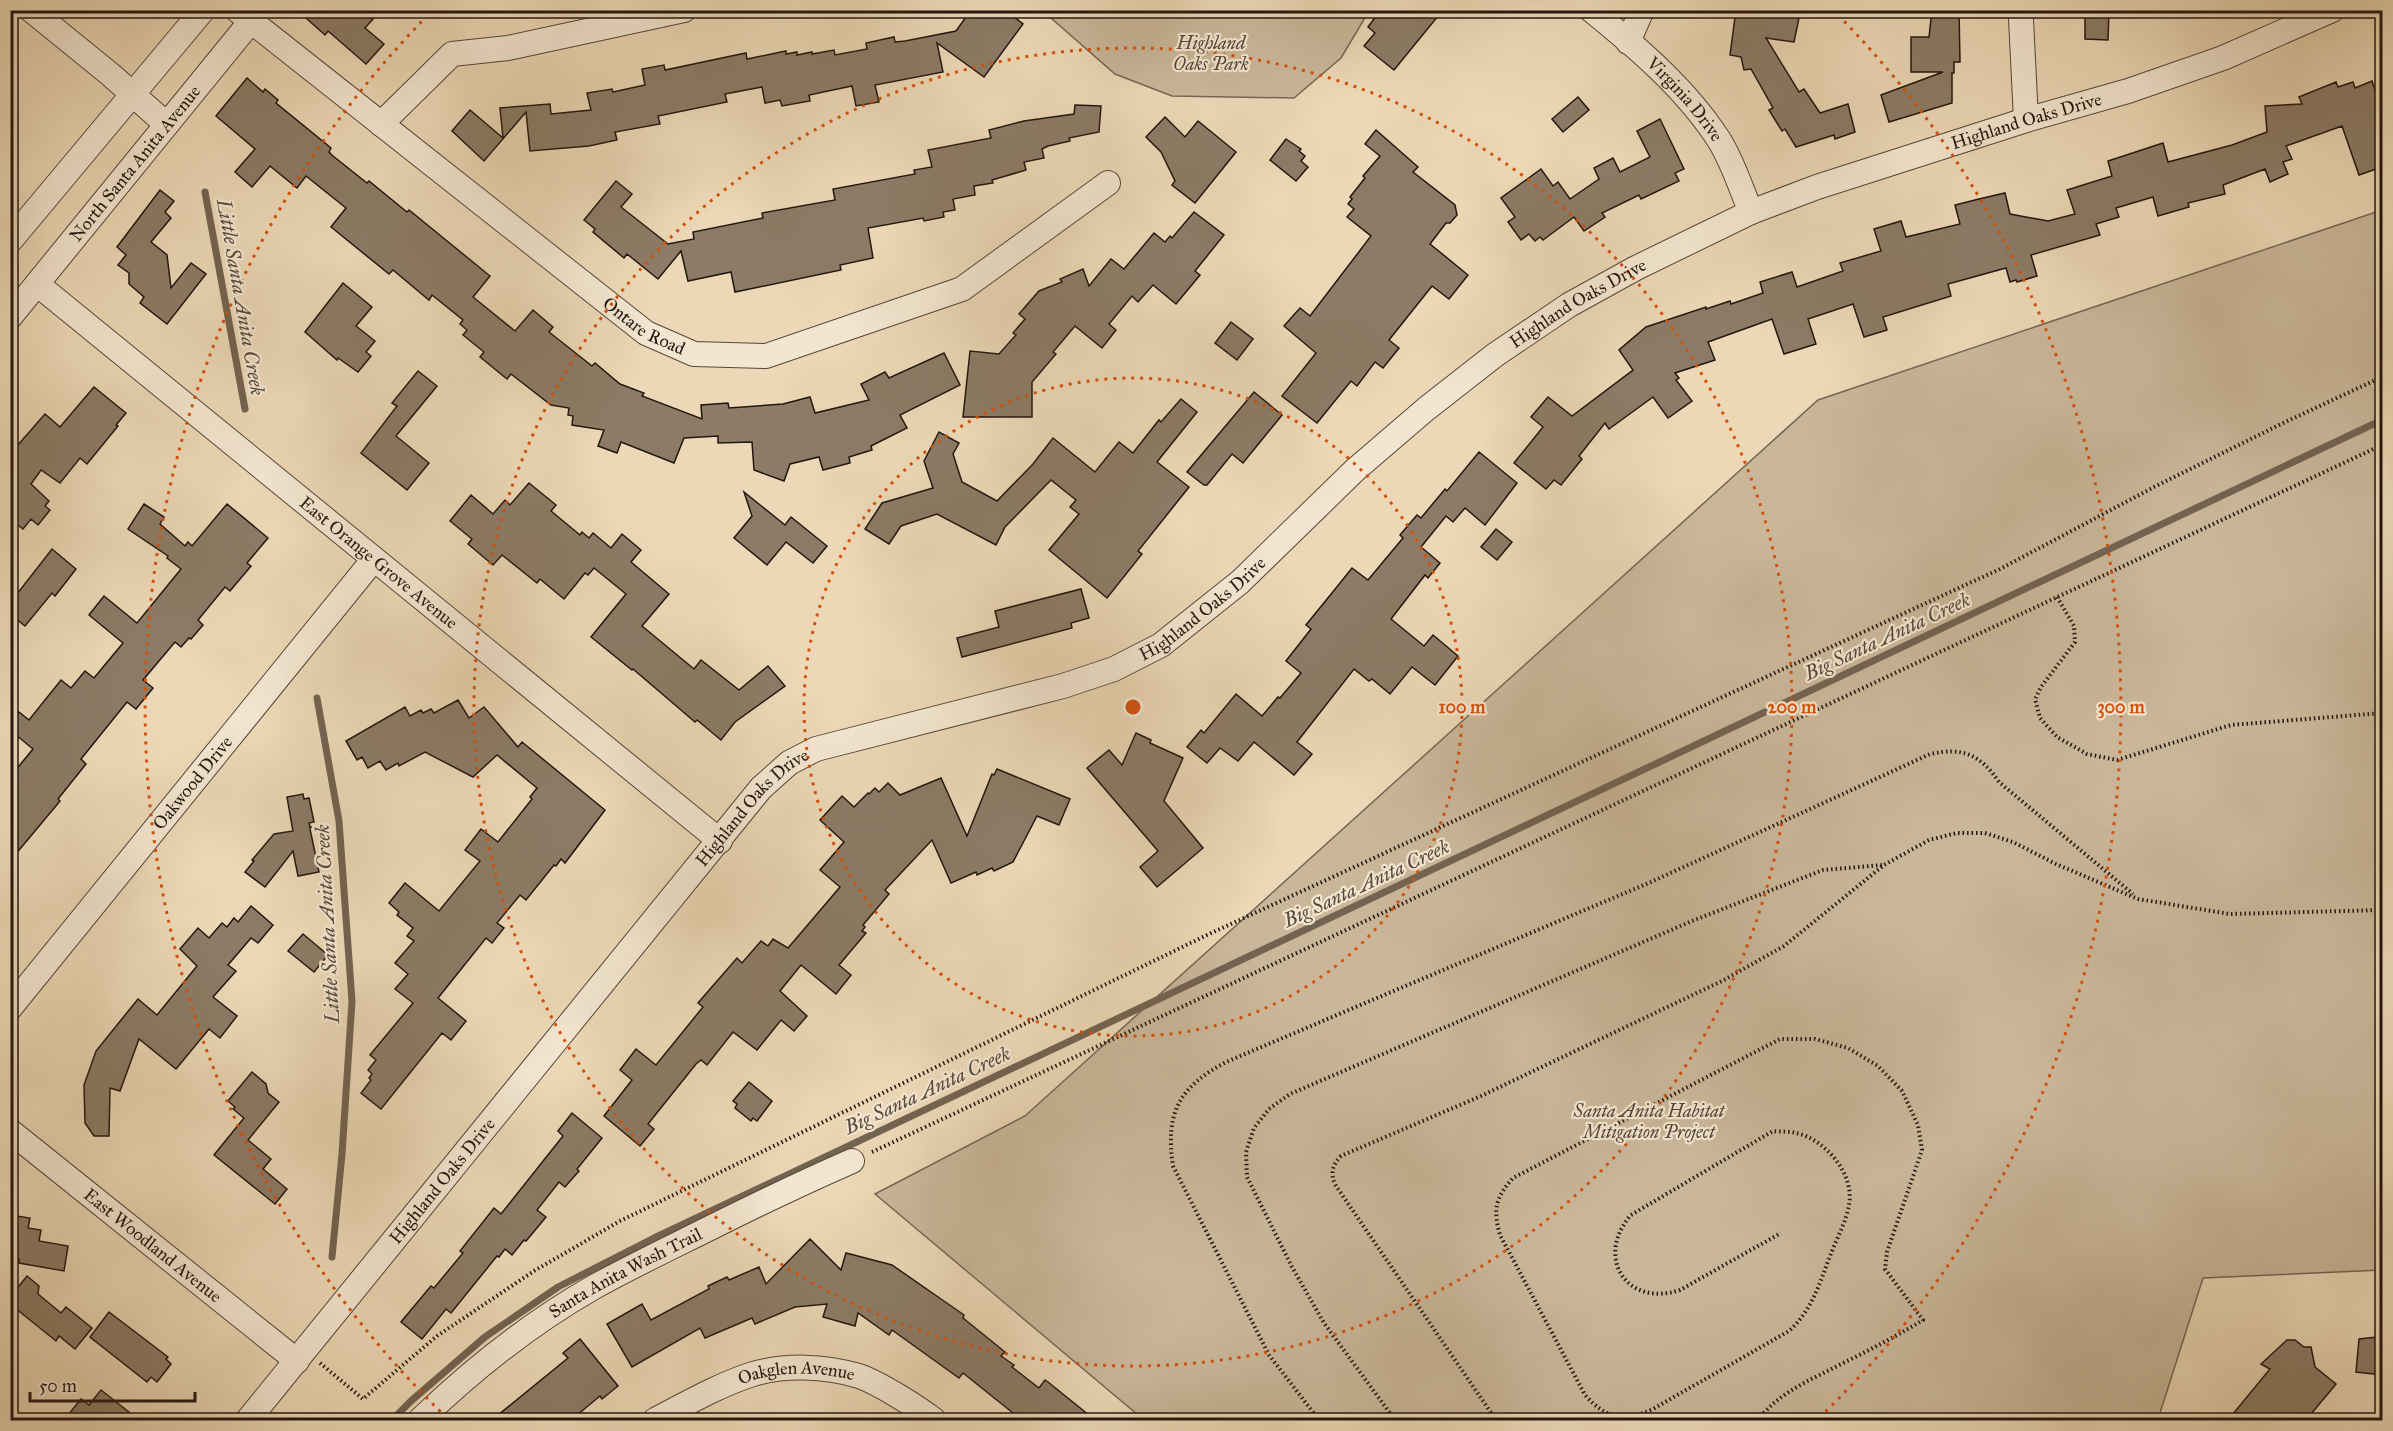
<svg xmlns="http://www.w3.org/2000/svg" width="2393" height="1431" font-family="'IM FELL Great Primer',serif">
  <style>
    .green { fill: #cab79a; stroke: #766655; stroke-width: 1.5 }
    .lines { fill: none; stroke-linecap: round; stroke-linejoin: round }
    .stream { stroke: #736352; stroke-width: 7 }
    .building { fill: #8c7b66; stroke: #231610; stroke-width: 1.5 }
    .minor-casing { stroke: #55463a; stroke-width: 26 }
    .path { stroke: #231610; stroke-width: 4; stroke-dasharray: 1.5 3; stroke-linecap: butt }
    .minor { stroke: #f3e6d0; stroke-width: 24 }
    .ring { fill: none; stroke: #d4520c; stroke-width: 3; stroke-dasharray: 3 6 }
    .labels { text-anchor: middle; dominant-baseline: central; stroke-width: 4.5; stroke-linejoin: round; paint-order: stroke }
    .park-label { font-size: 18px; font-style: italic; fill: #554639; stroke: #f3e6d0 }
    .street-label { font-size: 18px; fill: #231610; stroke: #f3e6d0 }
    .water-label { font-size: 20px; font-style: italic; fill: #58493c; stroke: #f3e6d0 }
    .centre { fill: #d4520c; stroke: #f3e6d0; stroke-width: 3 }
    .ring-label { font-size: 18px; text-anchor: middle; font-weight: bold; fill: #d4520c; stroke: #f3e6d0; stroke-width: 4.5; stroke-linejoin: round; paint-order: stroke }
  </style>
  <rect width="100%" height="100%" fill="#ecd8b6"/>
  <filter id="stains"><feTurbulence type="fractalNoise" baseFrequency=".00333" numOctaves="4"/><feColorMatrix values="0 0 0 0 .2 0 0 0 0 .09 0 0 0 0 .02 0 0 0 .5 -.17"/></filter>
  <radialGradient id="worn" r=".72"><stop offset=".6" stop-color="#630" stop-opacity="0"/><stop offset="1" stop-color="#630" stop-opacity=".3"/></radialGradient>
  <!-- green -->
  <g class="green">
    <polygon points="1043,11 1369,11 1341,58 1294,98 1172,96 1115,74"/>
    <polygon points="2382,210 2382,1270 2203,1278 2160,1413 2151,1420 1144,1420 875,1194 1025,1116 1818,400"/>
  </g>
  <g class="lines">
    <!-- stream -->
    <g class="stream">
      <polyline points="205,192 245,409"/>
      <polyline points="317,698 339,821 352,1001 342,1154 332,1257"/>
      <polyline points="392,1420 411,1401 485,1337 558,1287 654,1238 2382,420"/>
    </g>
  </g>
  <!-- building -->
  <g class="building">
    <polygon points="297,10 363,10 373,19 365,28 384,44 366,64 328,31 325,35"/>
    <polygon points="971,10 1005,10 1023,24 984,77 937,43 943,72 875,85 879,102 856,106 852,86 809,95 810,101 782,106 780,100 765,103 762,87 725,94 727,102 658,116 660,124 615,132 617,140 589,146 530,151 526,112 484,161 452,131 470,110 503,138 500,108 550,104 551,114 591,110 587,93 612,89 613,92 645,85 642,69 664,65 665,70 746,53 747,59 786,51 786,54 797,52 797,55 812,52 812,54 834,50 835,55 867,49 866,43 894,37 895,42 905,41 956,31"/>
    <polygon points="1392,10 1443,10 1394,70 1364,46 1375,33 1368,27 1379,12 1386,18"/>
    <polygon points="1736,10 1798,12 1797,18 1799,18 1794,42 1766,38 1799,92 1804,89 1820,113 1848,104 1855,132 1835,139 1834,135 1796,147 1785,129 1782,131 1769,110 1773,108 1751,69 1744,70 1741,57 1730,55"/>
    <polygon points="1932,10 1959,10 1960,62 1954,62 1954,73 1952,73 1952,103 1889,122 1881,95 1943,72 1911,72 1911,37 1929,37"/>
    <polygon points="2085,10 2109,10 2108,40 2085,39"/>
    <polygon points="247,78 263,92 265,89 278,100 276,103 331,148 329,152 333,156 367,183 369,181 407,212 409,210 490,276 473,297 515,331 533,310 553,327 549,332 592,366 595,363 620,384 644,393 642,396 702,419 701,405 728,403 729,408 783,404 810,397 815,413 869,400 861,384 885,372 889,378 944,353 960,385 900,415 907,428 871,446 872,450 849,457 850,463 823,470 819,457 790,464 784,481 754,470 752,442 718,443 718,436 684,438 674,463 621,442 617,453 598,446 604,430 572,425 573,416 568,415 569,408 551,405 511,374 507,379 480,357 484,352 463,335 467,330 460,324 463,320 432,295 429,300 393,270 389,274 331,227 346,208 306,176 297,188 270,166 252,187 235,172 255,149 216,116"/>
    <polygon points="2372,81 2382,110 2382,167 2359,175 2342,126 2286,146 2292,159 2283,162 2288,174 2270,182 2265,169 2223,185 2225,194 2188,203 2189,207 2158,216 2153,197 2116,208 2119,217 2096,224 2100,235 2031,255 2037,276 2017,282 2016,280 2010,282 2006,268 1948,284 1951,296 1883,317 1887,330 1864,337 1853,304 1808,319 1816,344 1784,354 1772,319 1708,342 1715,360 1675,373 1679,378 1676,380 1692,401 1668,418 1653,397 1609,429 1605,423 1579,456 1582,459 1561,485 1554,480 1546,489 1514,463 1543,427 1531,417 1548,397 1572,416 1633,370 1619,350 1646,327 1706,307 1706,309 1730,301 1731,304 1763,293 1760,282 1792,272 1797,287 1843,271 1840,263 1881,251 1874,229 1901,221 1906,237 1960,224 1955,205 1979,199 2005,193 2010,214 2048,221 2075,214 2067,190 2112,176 2108,161 2163,143 2168,162 2232,145 2267,132 2265,106 2302,104 2299,97 2336,82 2338,87 2353,82 2355,88"/>
    <polygon points="1578,97 1589,110 1563,132 1552,119"/>
    <polygon points="1075,105 1101,106 1099,132 1069,138 1070,141 1048,146 1042,149 1044,158 1024,162 1026,170 992,180 993,183 974,186 975,195 953,199 955,210 943,212 944,217 924,221 923,218 868,228 873,258 840,265 841,270 735,292 731,272 688,281 681,251 658,279 627,254 624,258 593,232 595,229 584,220 616,181 632,194 621,207 668,244 694,239 693,232 763,218 762,213 835,200 833,189 915,174 914,170 932,167 928,150 991,138 989,130 1024,121 1074,114"/>
    <polygon points="1165,117 1185,137 1198,121 1236,152 1195,203 1172,185 1175,181 1161,152 1146,137"/>
    <polygon points="1660,119 1684,169 1675,173 1679,181 1641,199 1639,195 1602,213 1605,217 1584,231 1574,217 1543,240 1540,237 1535,241 1529,234 1521,240 1508,222 1515,217 1501,198 1541,169 1553,186 1558,182 1570,199 1599,179 1594,168 1613,158 1620,172 1650,157 1637,131"/>
    <polygon points="1376,130 1418,167 1413,172 1455,205 1457,215 1450,223 1446,223 1430,244 1468,275 1449,299 1432,286 1389,340 1399,348 1383,368 1375,362 1357,386 1351,381 1317,423 1282,396 1316,353 1284,326 1300,308 1310,316 1371,236 1347,217 1354,209 1348,204 1352,199 1350,197 1365,178 1363,176 1380,156 1365,144"/>
    <polygon points="1286,139 1301,149 1299,151 1305,156 1301,161 1308,167 1296,181 1270,160"/>
    <polygon points="160,190 174,201 165,212 171,218 151,242 167,255 171,288 191,263 206,274 167,324 140,303 144,297 129,284 129,273 118,265 126,255 117,247"/>
    <polygon points="1194,212 1224,235 1195,271 1200,275 1176,304 1153,285 1138,302 1132,296 1109,324 1116,330 1102,348 1075,326 1053,352 1056,354 1032,382 1032,417 963,417 970,351 999,354 1016,335 1013,333 1025,319 1019,314 1039,291 1062,282 1060,279 1083,269 1089,286 1111,259 1124,269 1154,233 1165,242 1170,236 1172,238"/>
    <polygon points="343,283 372,307 356,326 375,341 366,352 371,356 358,372 338,358 337,360 305,332"/>
    <polygon points="1231,322 1253,339 1237,360 1215,343"/>
    <polygon points="418,371 437,386 396,436 429,463 407,490 361,453 397,406 392,403"/>
    <polygon points="94,387 126,413 116,425 118,426 87,464 80,458 60,483 41,470 31,484 49,501 45,506 50,510 38,525 31,519 23,529 10,519 10,454 45,414 60,427"/>
    <polygon points="1254,392 1282,415 1243,463 1232,454 1207,485 1204,485 1187,472"/>
    <polygon points="1181,399 1197,412 1157,462 1189,487 1138,551 1142,554 1107,598 1049,550 1079,514 1070,507 1076,500 1051,480 1005,527 996,545 937,514 901,526 889,544 865,529 882,503 933,488 924,461 939,432 959,443 953,454 962,482 997,501 1033,464 1053,438 1095,472 1119,442 1133,453 1159,420 1161,422"/>
    <polygon points="1479,452 1517,483 1485,525 1465,508 1453,522 1446,516 1421,547 1440,563 1428,578 1425,575 1391,619 1424,646 1433,635 1458,656 1435,685 1412,667 1390,694 1372,679 1369,681 1354,669 1297,742 1312,754 1294,775 1254,742 1238,761 1220,748 1207,763 1187,747 1201,730 1204,733 1236,694 1262,716 1278,697 1280,698 1301,673 1286,661 1311,629 1306,625 1336,588 1352,568 1368,580 1403,538 1400,535 1417,515 1421,518 1445,489 1447,491"/>
    <polygon points="529,483 556,505 551,511 580,535 582,532 589,538 593,533 611,548 622,534 641,550 631,562 669,594 642,626 694,669 701,660 739,690 768,666 785,686 735,722 721,740 697,720 695,722 633,669 632,670 591,637 626,594 594,568 588,575 585,573 564,599 540,579 537,583 502,555 493,565 468,544 472,539 450,521 471,495 493,514 505,500 510,505"/>
    <polygon points="744,492 785,525 791,517 827,546 813,563 786,542 767,565 734,538 752,516"/>
    <polygon points="144,504 164,517 160,524 185,546 188,542 192,546 227,504 268,538 247,563 251,566 230,591 225,587 198,620 203,625 191,639 189,638 181,647 175,642 143,680 153,688 136,709 127,702 81,759 86,764 58,799 60,801 10,861 10,777 33,749 10,730 10,722 19,712 29,720 61,680 71,688 85,671 94,678 123,643 89,615 104,596 137,623 181,569 167,558 168,556 128,529"/>
    <polygon points="1496,529 1512,542 1497,560 1481,547"/>
    <polygon points="52,549 76,569 55,596 52,593 25,626 10,614 10,603"/>
    <polygon points="1081,589 1089,618 1071,623 1072,628 962,657 957,638 999,627 995,611"/>
    <polygon points="458,700 469,718 484,707 518,747 522,742 605,810 565,863 561,859 556,866 554,865 526,900 520,895 497,923 504,928 492,943 486,938 438,998 466,1021 451,1040 442,1033 381,1109 361,1093 371,1080 369,1078 372,1074 368,1070 376,1060 370,1055 413,1003 395,989 408,974 395,963 414,941 407,936 413,928 397,915 399,912 389,903 405,883 439,911 480,861 465,850 481,829 498,842 532,799 530,797 537,788 497,755 473,777 425,752 399,766 398,763 386,770 380,761 368,768 362,757 357,760 346,741 405,707 410,716 421,710 423,713 431,709 434,713"/>
    <polygon points="1136,733 1151,740 1150,743 1183,758 1164,801 1203,848 1157,887 1140,867 1158,851 1087,768 1109,750 1122,765"/>
    <polygon points="997,769 1070,799 1059,825 1037,816 1013,862 994,871 992,868 977,875 976,872 951,883 932,840 885,890 889,894 863,925 865,927 862,931 866,933 839,965 851,975 836,994 801,965 780,991 807,1016 794,1031 781,1020 757,1050 733,1032 707,1065 701,1060 696,1064 648,1124 654,1129 640,1146 604,1116 632,1080 620,1070 636,1049 656,1065 703,1007 698,1003 737,958 742,963 761,941 768,946 773,939 788,948 840,887 820,870 844,842 820,820 842,796 854,807 868,793 869,794 875,788 879,792 888,783 900,795 941,778 967,836 992,774 994,775"/>
    <polygon points="303,794 304,799 309,798 314,822 309,823 310,827 311,827 310,829 319,872 298,876 293,851 265,887 245,872 254,861 252,860 274,834 293,831 287,797"/>
    <polygon points="251,906 273,925 258,943 251,938 228,965 236,971 213,997 237,1016 220,1038 209,1029 176,1069 139,1039 120,1091 110,1088 109,1136 94,1136 85,1123 84,1085 96,1051 138,999 157,1015 197,966 180,949 198,928 209,938 222,923 227,927 234,918 238,922"/>
    <polygon points="303,934 328,955 314,972 288,951"/>
    <polygon points="252,1072 266,1084 268,1093 279,1102 248,1140 271,1159 263,1169 287,1189 275,1204 214,1155 244,1118 233,1109 235,1107 228,1101"/>
    <polygon points="749,1082 772,1101 757,1121 753,1118 751,1121 735,1108 737,1104 733,1101"/>
    <polygon points="572,1113 602,1138 577,1169 579,1171 565,1187 559,1182 537,1210 546,1217 526,1241 524,1240 512,1255 505,1249 499,1257 497,1256 451,1313 446,1309 422,1339 401,1322 431,1286 434,1288 463,1253 460,1251 494,1208 501,1214 563,1136 558,1131"/>
    <polygon points="10,1215 30,1218 28,1228 41,1230 39,1241 68,1246 64,1271 19,1263 19,1259 10,1258"/>
    <polygon points="810,1239 841,1270 846,1253 892,1265 964,1315 963,1318 1005,1352 1001,1356 1014,1365 1012,1367 1039,1388 1045,1380 1048,1382 1095,1420 1006,1420 1013,1413 963,1373 959,1378 892,1330 889,1335 858,1313 855,1326 823,1317 827,1304 795,1307 755,1324 752,1318 705,1338 700,1328 632,1367 607,1324 642,1304 651,1320 709,1289 708,1286 727,1277 729,1280 759,1267 766,1284"/>
    <polygon points="27,1276 39,1286 38,1294 61,1313 66,1307 92,1328 75,1349 59,1336 56,1341 10,1304 10,1297"/>
    <polygon points="109,1312 168,1357 166,1359 171,1364 157,1382 151,1377 147,1382 90,1337"/>
    <polygon points="2377,1337 2378,1348 2382,1349 2382,1375 2356,1372 2359,1339"/>
    <polygon points="580,1339 618,1386 602,1399 600,1396 571,1420 492,1420 568,1358 563,1353"/>
    <polygon points="2287,1340 2295,1340 2304,1347 2311,1347 2315,1367 2336,1384 2306,1420 2228,1420 2270,1369 2261,1364"/>
    <polygon points="101,1390 139,1420 64,1420 81,1399 89,1405"/>
  </g>
  <g class="lines">
    <!-- minor casing -->
    <g class="minor-casing">
      <g id="minor">
        <polyline points="31,10 111,75 166,124"/>
        <path id="s1" d="M237,10L646,333L694,354L766,356L962,289L1108,183"/>
        <path id="s2" d="M1591,10C1638,48 1687,90 1719,140C1733,162 1741,189 1751,212"/>
        <polyline points="2022,10 2021,19 2026,120"/>
        <polyline points="1628,42 1642,10"/>
        <polyline points="381,124 452,54 508,48 684,10"/>
        <polyline points="10,241 203,10"/>
        <path id="s3" d="M37,284L720,841"/>
        <path id="s4" d="M10,317L260,10"/>
        <path id="s5" d="M10,1008L374,559"/>
        <path id="s6" d="M10,1131L297,1361"/>
        <path id="s7" d="M248,1420L761,788L789,763L816,749L1063,686L1114,669L1161,645L1240,582L1355,470L1426,409L1495,355L1569,305L1636,268L1751,212L1817,187L2026,120L2128,91L2223,58L2332,10"/>
        <path id="s8" d="M420,1420C472,1370 531,1323 594,1287C632,1266 672,1247 712,1227C758,1204 804,1182 852,1161"/>
        <path id="s9" d="M655,1420C686,1404 717,1386 750,1375C784,1364 825,1366 859,1376C879,1383 917,1407 934,1420"/>
      </g>
    </g>
    <!-- path -->
    <g class="path">
      <polyline points="2057,597 2074,626 2075,642 2041,687 2035,699 2040,718 2057,737 2087,754 2117,760 2231,725 2382,713"/>
      <polyline points="872,1152 2382,445"/>
      <polyline points="320,1363 363,1399 437,1336 534,1271 620,1221 1207,935 2000,569 2154,487 2281,424 2382,377"/>
      <path d="M1319,1420L1269,1355L1173,1166C1165,1113 1179,1087 1226,1062L1651,882L1930,754C1962,747 1980,754 1999,782L2133,894"/>
      <polyline points="1395,1420 1324,1323 1292,1267 1247,1177 1246,1152 1254,1128 1269,1109 1290,1094 1692,921 1823,870 1883,865"/>
      <path d="M1496,1420L1336,1186C1330,1175 1332,1165 1341,1156L1481,1096L1724,980L1784,946L1884,865L1929,840L1957,833H1985L2013,842L2056,864L2138,899L2230,914L2382,910"/>
      <path d="M1758,1420C1780,1391 1813,1379 1845,1362C1872,1349 1898,1335 1923,1320L1885,1269L1887,1252L1922,1150L1918,1125L1902,1091L1878,1066L1848,1048L1815,1039H1780L1513,1178C1495,1198 1493,1210 1500,1235L1585,1395C1606,1419 1625,1422 1653,1409L1789,1331C1812,1310 1819,1285 1830,1256C1836,1240 1846,1222 1849,1205C1855,1174 1825,1139 1796,1133C1789,1131 1781,1132 1773,1131L1631,1215C1594,1257 1627,1308 1680,1290L1781,1233"/>
    </g>
    <!-- minor -->
    <use href="#minor" class="minor"/>
  </g>
  <!-- distance rings -->
  <g class="ring">
    <circle cx="1133" cy="707" r="329"/>
    <circle cx="1133" cy="707" r="659"/>
    <path d="M447 1418A988 988 0 0 1 428 15M1838 15A988 988 0 0 1 1819 1418"/>
  </g>
  <g class="labels">
    <!-- park labels -->
    <g class="park-label">
      <text x="1211" y="43">Highland<tspan x="1211" dy="21">Oaks Park</tspan></text>
      <text x="1649" y="1111">Santa Anita Habitat<tspan x="1649" dy="21">Mitigation Project</tspan></text>
    </g>
    <!-- street labels -->
    <g class="street-label">
      <text stroke="none"><textPath href="#s2" startOffset="130">Virginia Drive</textPath></text>
      <text stroke="none"><textPath href="#s7" startOffset="2270">Highland Oaks Drive</textPath></text>
      <text stroke="none"><textPath href="#s4" startOffset="198">North Santa Anita Avenue</textPath></text>
      <text stroke="none"><textPath href="#s7" startOffset="1784">Highland Oaks Drive</textPath></text>
      <text stroke="none"><textPath href="#s1" startOffset="516">Ontare Road</textPath></text>
      <text stroke="none"><textPath href="#s3" startOffset="441">East Orange Grove Avenue</textPath></text>
      <text stroke="none"><textPath href="#s7" startOffset="1298">Highland Oaks Drive</textPath></text>
      <text stroke="none"><textPath href="#s5" startOffset="290">Oakwood Drive</textPath></text>
      <text stroke="none"><textPath href="#s7" startOffset="794">Highland Oaks Drive</textPath></text>
      <text stroke="none"><textPath href="#s7" startOffset="308">Highland Oaks Drive</textPath></text>
      <text stroke="none"><textPath href="#s6" startOffset="183">East Woodland Avenue</textPath></text>
      <text stroke="none"><textPath href="#s8" startOffset="254">Santa Anita Wash Trail</textPath></text>
      <text stroke="none"><textPath href="#s9" startOffset="152">Oakglen Avenue</textPath></text>
    </g>
    <!-- water labels -->
    <g class="water-label">
      <text transform="translate(241 297) rotate(80)">Little Santa Anita Creek</text>
      <text transform="translate(1887 636) rotate(-25)">Big Santa Anita Creek</text>
      <text transform="translate(1366 883) rotate(-25)">Big Santa Anita Creek</text>
      <text transform="translate(327 924) rotate(-93)">Little Santa Anita Creek</text>
      <text transform="translate(927 1090) rotate(-25)">Big Santa Anita Creek</text>
    </g>
  </g>
  <circle cx="1133" cy="707" r="9" class="centre"/>
  <g class="ring-label">
    <text x="1462" y="713">100 m</text>
    <text x="1792" y="713">200 m</text>
    <text x="2121" y="713">300 m</text>
  </g>
  <!-- margin -->
  <rect width="2393" height="1431" fill="none" stroke="#ecd8b6" stroke-width="36"/>
  <rect x="12" y="12" width="2369" height="1407" fill="none" stroke="#231610" stroke-width="3"/>
  <rect x="18" y="18" width="2357" height="1395" fill="none" stroke="#231610" stroke-width="1.5"/>
  <!-- scale -->
  <path d="M30 1392v9h165v-9" fill="none" stroke="#231610" stroke-width="3"/>
  <text x="39" y="1392" font-size="18" fill="#231610" stroke="#f3e6d0" stroke-width="4.5" paint-order="stroke">50 m</text>
  <rect width="100%" height="100%" filter="url(#stains)"/>
  <rect width="100%" height="100%" fill="url(#worn)"/>
</svg>
